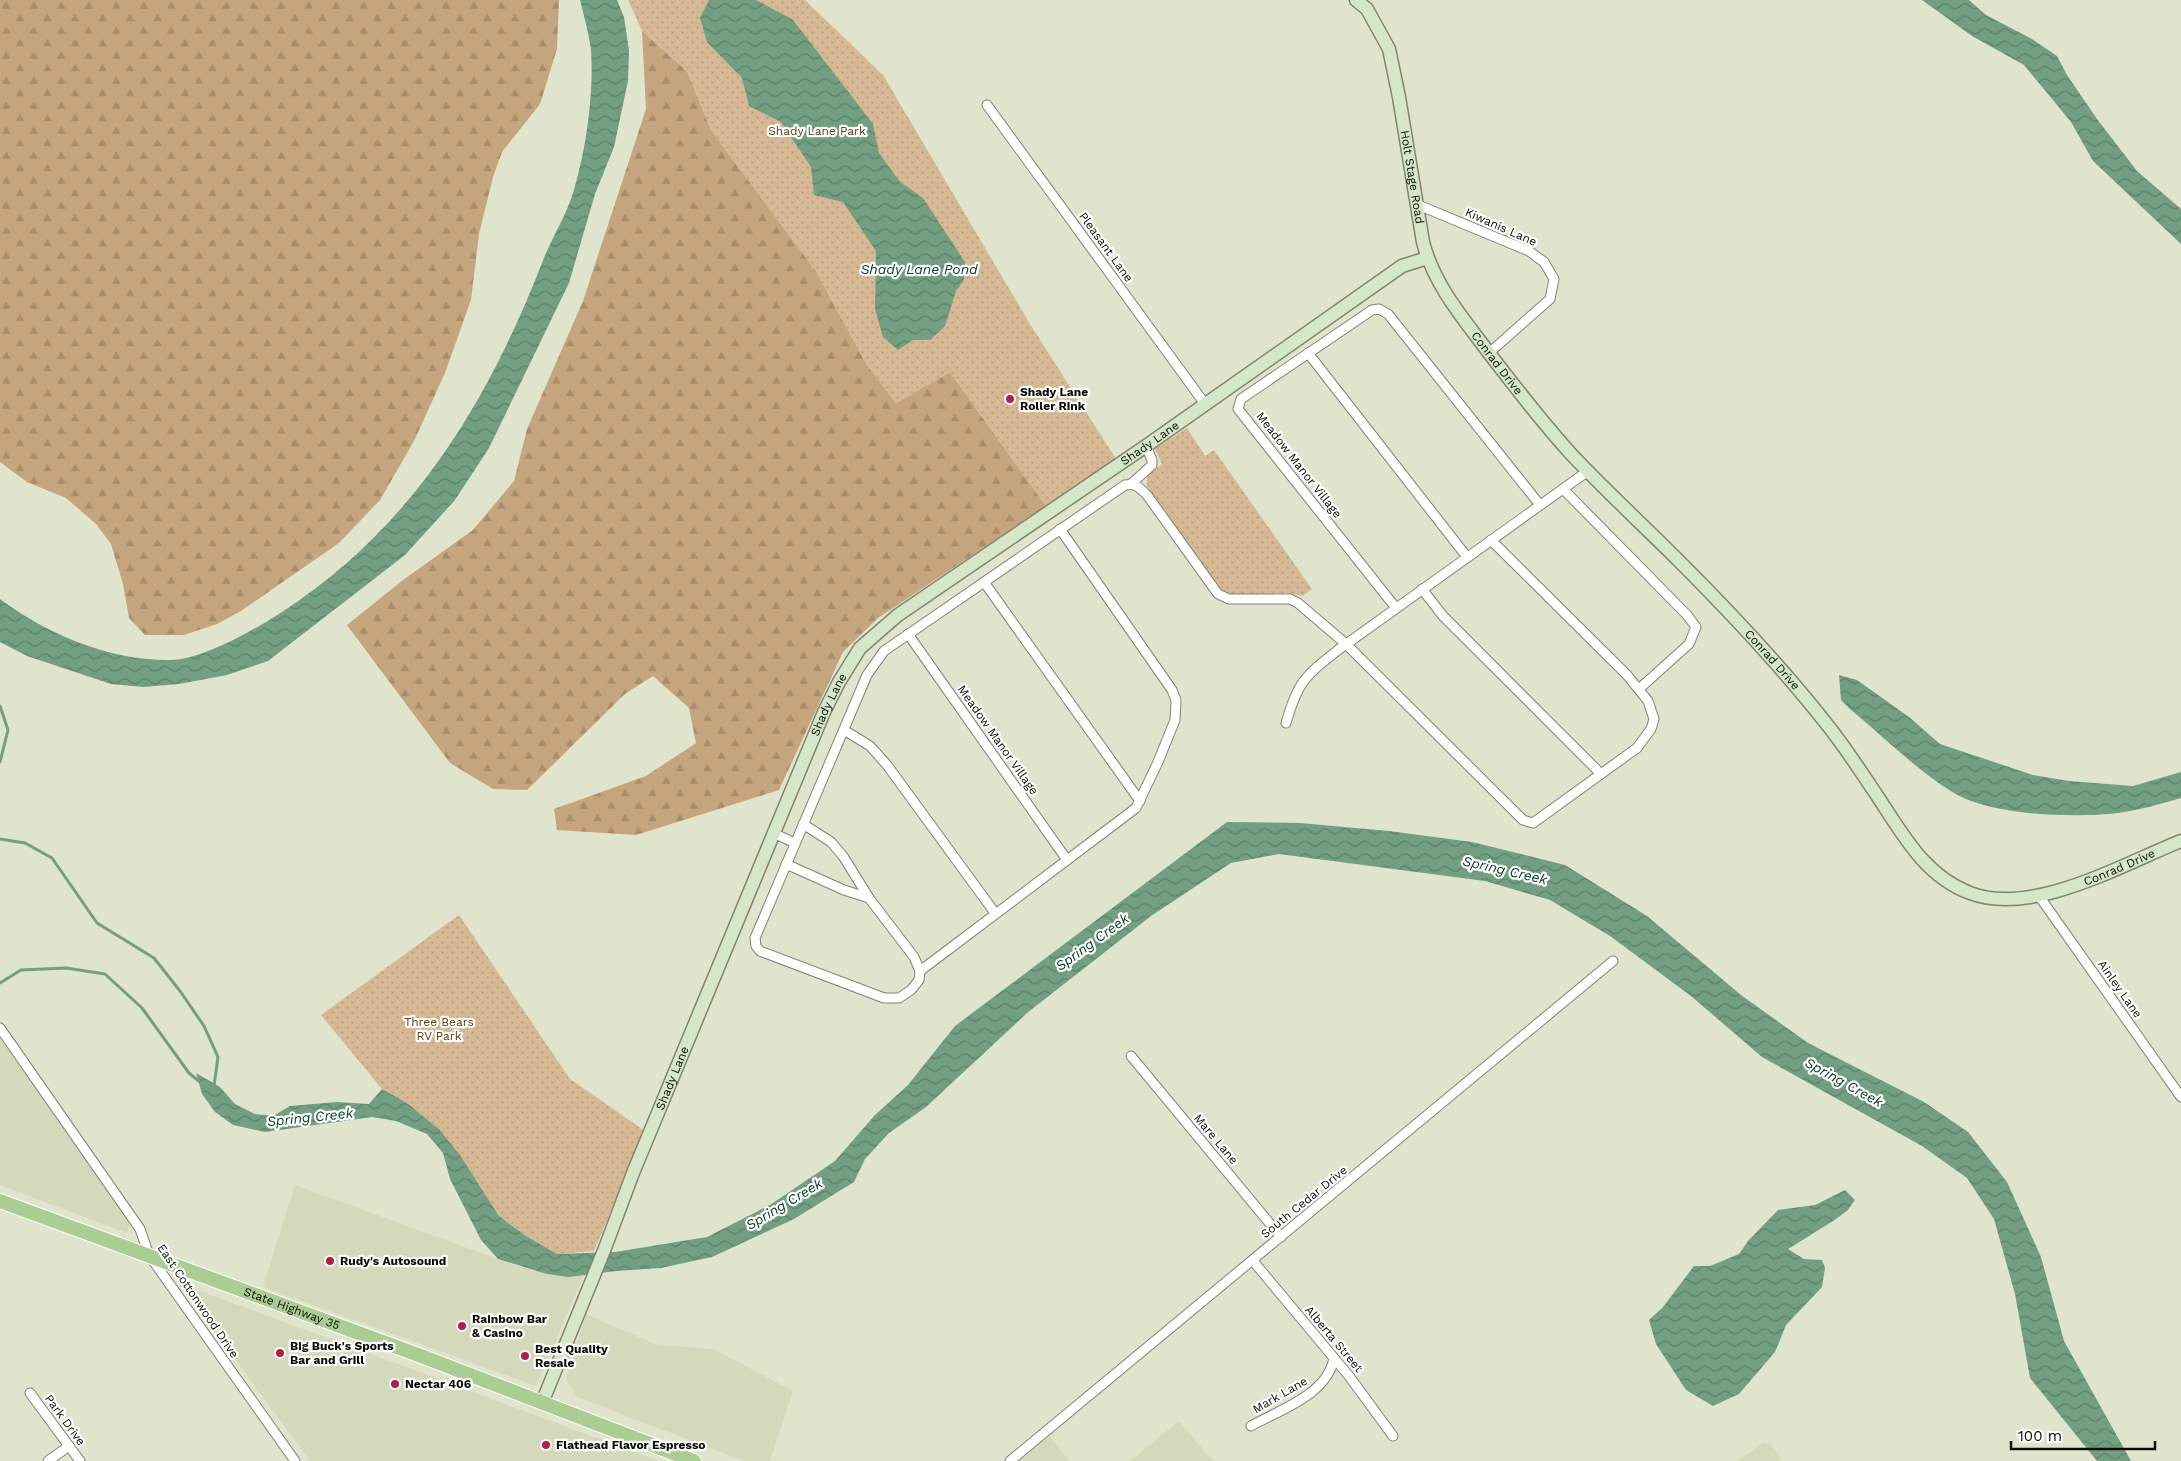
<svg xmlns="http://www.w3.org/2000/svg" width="2181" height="1461" font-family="'Work Sans',sans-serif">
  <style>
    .built { fill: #d4d9bb }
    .forest { fill: url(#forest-firs) }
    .park { fill: url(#park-dots) }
    .water { fill: url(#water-waves) }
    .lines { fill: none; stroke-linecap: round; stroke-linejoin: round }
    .stream { stroke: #729f81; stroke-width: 3 }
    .street-casing { stroke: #81846f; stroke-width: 11 }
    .secondary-casing { stroke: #81846f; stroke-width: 15 }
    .primary-casing { stroke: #fff; stroke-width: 16 }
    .street { stroke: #fff; stroke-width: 9 }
    .secondary { stroke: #d5e6c9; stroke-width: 12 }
    .primary { stroke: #abcd94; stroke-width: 14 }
    .poi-dot { fill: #b01e49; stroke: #fff; stroke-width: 2 }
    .labels { text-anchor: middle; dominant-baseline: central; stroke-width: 4.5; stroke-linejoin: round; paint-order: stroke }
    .park-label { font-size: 12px; fill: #614010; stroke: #fff }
    .street-label { font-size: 12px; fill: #0b0c05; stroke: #fff }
    .poi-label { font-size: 12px; font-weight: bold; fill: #0b0c05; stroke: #fff; text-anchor: start }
    .water-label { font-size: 14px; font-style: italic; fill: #084124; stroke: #fff }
  </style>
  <defs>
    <pattern id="forest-firs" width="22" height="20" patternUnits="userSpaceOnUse" patternTransform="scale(1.25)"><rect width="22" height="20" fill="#c5a57d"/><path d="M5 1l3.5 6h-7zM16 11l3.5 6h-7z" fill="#a88d6b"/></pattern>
    <pattern id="park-dots" width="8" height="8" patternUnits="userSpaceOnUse" patternTransform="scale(1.25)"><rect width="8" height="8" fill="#d6b894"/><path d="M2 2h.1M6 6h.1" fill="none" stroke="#b69d7e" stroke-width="1.8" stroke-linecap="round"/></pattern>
    <pattern id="water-waves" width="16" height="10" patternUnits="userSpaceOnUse" patternTransform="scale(1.25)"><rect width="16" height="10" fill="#729f81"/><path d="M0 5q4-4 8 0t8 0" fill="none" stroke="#5c8068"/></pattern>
  </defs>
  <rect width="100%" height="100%" fill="#e0e4cd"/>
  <!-- built -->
  <g class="built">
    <polygon points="0,1037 130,1222 127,1233 0,1185"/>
    <polygon points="295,1185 517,1266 569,1277 584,1275 536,1386 263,1287"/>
    <polygon points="179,1283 659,1461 310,1461"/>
    <polygon points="586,1314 657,1345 713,1349 793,1391 770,1461 744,1461 577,1397 566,1379"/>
    <polygon points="1179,1421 1213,1461 1130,1461"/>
    <polygon points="1050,1436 1069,1461 1019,1461"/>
    <polygon points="1763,1443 1770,1444 1782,1461 1738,1461"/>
  </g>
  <!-- forest -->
  <g class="forest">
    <polygon points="0,0 559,0 557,49 540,104 502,152 493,177 479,234 471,300 445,373 414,441 380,500 339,543 241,611 217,624 184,635 145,635 129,618 123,584 111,544 96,524 66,498 27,482 0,462"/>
    <polygon points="642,31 687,71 711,130 816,271 867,365 896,403 950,372 1046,506 878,618 843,652 779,790 636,835 557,830 554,809 646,776 696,743 689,708 653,676 625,694 527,790 493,789 450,763 347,625 403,580 473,530 514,481 527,429 583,301 646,109"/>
  </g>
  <!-- park -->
  <g class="park">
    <polygon points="628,0 805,0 883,75 1030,324 1116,459 1046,506 950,372 896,403 867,365 816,271 711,130 687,71 642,31"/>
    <polygon points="1187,428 1205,456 1214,450 1312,589 1303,596 1288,593 1227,595 1217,585 1146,485 1148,475 1162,464 1155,449"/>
    <polygon points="459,915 570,1079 645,1131 594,1251 557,1254 526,1236 499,1216 460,1155 439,1129 407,1103 382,1089 321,1015"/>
  </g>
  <!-- water -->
  <g class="water">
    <path d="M580,0H617L624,17L629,50L628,81L614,147L595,194L569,283L489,448L455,500L405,555L268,661L227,675L179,684L143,687L111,684L27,656L0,642V599C48,635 111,661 171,660C201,660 254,630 279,614C411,529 486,406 542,263C551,239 566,216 573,193C586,151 594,94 591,50C589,34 584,16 580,0Z"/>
    <polygon points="709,0 756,0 793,20 873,124 879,153 900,182 923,198 965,262 964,279 956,291 945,326 930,340 913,340 898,350 883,337 875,309 876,251 843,202 814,195 811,167 781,122 749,106 742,78 707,42 700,18"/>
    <polygon points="1922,0 1969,0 1986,15 2032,39 2057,56 2067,75 2097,119 2137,171 2181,209 2181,244 2093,161 2071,122 2024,65 1972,36"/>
    <path d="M1839,675L1857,680L1909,717L1940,744L2033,775L2069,781L2133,786L2181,772V798C2161,804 2139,810 2118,813C2074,818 1993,816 1954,793C1916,770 1884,737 1850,709L1841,700Z"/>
    <polygon points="1227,822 1300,823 1389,831 1472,842 1565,865 1647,916 1741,995 1808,1043 1924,1102 1968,1132 2007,1182 2041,1257 2064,1341 2131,1461 2097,1461 2030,1378 2015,1294 1994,1219 1967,1178 1922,1146 1762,1057 1691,996 1610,936 1550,900 1485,881 1279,854 1231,863 1151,916 1027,1013 926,1107 889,1133 865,1159 854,1182 794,1219 712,1257 661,1268 616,1271 569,1277 547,1274 498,1259 481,1240 450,1179 443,1153 427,1134 396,1121 372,1117 265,1132 233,1125 215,1112 202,1094 196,1073 220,1087 235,1104 255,1114 273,1116 290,1106 337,1102 369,1104 382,1089 407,1103 439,1129 460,1155 499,1216 526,1236 557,1254 615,1252 707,1237 770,1205 835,1161 875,1115 908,1085 955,1026"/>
    <polygon points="1845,1190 1855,1200 1847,1211 1833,1221 1788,1249 1804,1259 1822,1260 1825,1268 1822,1287 1786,1325 1775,1352 1739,1394 1713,1406 1686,1390 1656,1344 1649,1320 1663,1307 1694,1266 1710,1266 1739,1254 1748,1241 1778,1210 1815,1205"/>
  </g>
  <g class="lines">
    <!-- stream -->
    <g class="stream">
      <polyline points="0,706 8,730 0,762"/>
      <polyline points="0,839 25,843 52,858 97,923 154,958 180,991 204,1026 218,1057 214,1086"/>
      <polyline points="0,983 21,970 66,968 105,974 142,1008 189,1073 201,1083"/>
    </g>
    <!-- street casing -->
    <g class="street-casing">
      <g id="street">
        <polyline points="987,105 1205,404"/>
        <polyline points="1416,204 1529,251 1544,262 1554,279 1550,299 1489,353"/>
        <polyline points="1308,353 1467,557"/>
        <polyline points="1131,484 1152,465 1152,460 1146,446"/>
        <polyline points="1563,489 1687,615 1696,627 1689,644 1639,689"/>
        <polyline points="984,582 1140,801"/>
        <polyline points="1422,589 1443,616 1601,774"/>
        <polyline points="1396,608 1238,409 1241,399 1372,310 1379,309 1388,314 1540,505"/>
        <polyline points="908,634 1067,860"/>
        <path d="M1286,723C1298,681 1305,676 1338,650L1588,471"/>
        <polyline points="844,730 870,746 887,765 995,913"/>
        <path d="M803,824L831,842L843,856L869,898L914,957L920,971L919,980L911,990L899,998H884L760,951L756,946L755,938L867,675L884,651L1125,485C1135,483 1139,487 1147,495L1218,594L1229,599H1290L1298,603L1346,644L1523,820L1533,823L1637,748L1651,729L1654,719L1648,701L1627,675L1491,540"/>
        <polyline points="773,833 795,843"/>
        <polyline points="786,864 844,890 869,898"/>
        <polyline points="2039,896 2181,1097"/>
        <polyline points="920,971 1136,808 1158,762 1175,720 1176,700 1172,690 1060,529"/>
        <polyline points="0,1028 140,1229 149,1255 295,1461"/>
        <polyline points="1131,1056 1281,1237"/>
        <polyline points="1253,1261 1349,1376 1393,1436"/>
        <polyline points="30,1393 80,1461"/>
        <path d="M1251,1426C1281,1409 1327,1395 1334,1358"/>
        <polyline points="48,1461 69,1446"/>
        <polyline points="1010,1461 1613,961"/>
      </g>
    </g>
    <!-- secondary casing -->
    <g class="secondary-casing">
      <g id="secondary">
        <path id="s1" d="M1356,0L1367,9L1389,49L1399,97L1423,242C1434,285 1463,318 1489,353C1515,387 1542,422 1571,454C1606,491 1643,525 1679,561C1730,612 1780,665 1825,722C1844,745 1861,772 1878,797C1903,835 1925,876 1970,893C2032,917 2123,864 2181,841"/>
        <path id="s2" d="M542,1403L605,1248L633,1173L824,712L839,682L860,648L898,615L1146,446L1402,266L1427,258"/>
      </g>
    </g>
    <!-- primary casing -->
    <g class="primary-casing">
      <g id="primary">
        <path id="s3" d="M0,1201L421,1356L694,1461"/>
      </g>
    </g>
    <!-- street -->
    <use href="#street" class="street"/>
    <!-- secondary -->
    <use href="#secondary" class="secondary"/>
    <!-- primary -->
    <use href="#primary" class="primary"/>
  </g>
  <!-- markers -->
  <g class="poi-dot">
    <circle cx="1010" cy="399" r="5"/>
    <circle cx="330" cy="1261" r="5"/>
    <circle cx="462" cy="1326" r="5"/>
    <circle cx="280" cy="1353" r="5"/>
    <circle cx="525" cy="1356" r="5"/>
    <circle cx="395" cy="1384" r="5"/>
    <circle cx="546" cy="1445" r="5"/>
  </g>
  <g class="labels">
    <!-- park labels -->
    <g class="park-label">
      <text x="817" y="131">Shady Lane Park</text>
      <text x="439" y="1022">Three Bears<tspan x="439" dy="14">RV Park</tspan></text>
    </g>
    <!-- street labels -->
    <g class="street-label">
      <text stroke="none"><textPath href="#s1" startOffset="190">Holt Stage Road</textPath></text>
      <text transform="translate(1501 227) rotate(24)">Kiwanis Lane</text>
      <text transform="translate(1106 247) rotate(54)">Pleasant Lane</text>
      <text stroke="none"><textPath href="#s1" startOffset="399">Conrad Drive</textPath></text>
      <text stroke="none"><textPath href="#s2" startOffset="1175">Shady Lane</textPath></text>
      <text transform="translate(1299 465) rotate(52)">Meadow Manor Village</text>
      <text stroke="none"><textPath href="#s1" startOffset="804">Conrad Drive</textPath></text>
      <text stroke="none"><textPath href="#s2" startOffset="755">Shady Lane</textPath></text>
      <text transform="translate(998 740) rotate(55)">Meadow Manor Village</text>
      <text stroke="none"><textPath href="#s1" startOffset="1268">Conrad Drive</textPath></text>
      <text transform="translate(2120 989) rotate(55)">Ainley Lane</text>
      <text stroke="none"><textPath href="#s2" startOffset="350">Shady Lane</textPath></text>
      <text transform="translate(1216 1139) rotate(50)">Mare Lane</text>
      <text transform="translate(1304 1202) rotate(-39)">South Cedar Drive</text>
      <text transform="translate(198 1301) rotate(56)">East Cottonwood Drive</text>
      <text stroke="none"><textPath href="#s3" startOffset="311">State Highway 35</textPath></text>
      <text transform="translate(1334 1339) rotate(50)">Alberta Street</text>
      <text transform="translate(1280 1395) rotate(-30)">Mark Lane</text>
      <text transform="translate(65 1420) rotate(54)">Park Drive</text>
    </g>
    <!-- poi labels -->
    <g class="poi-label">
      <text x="1020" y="392">Shady Lane<tspan x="1020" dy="14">Roller Rink</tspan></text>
      <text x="340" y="1261">Rudy's Autosound</text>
      <text x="472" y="1319">Rainbow Bar<tspan x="472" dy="14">&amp; Casino</tspan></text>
      <text x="290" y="1346">Big Buck's Sports<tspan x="290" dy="14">Bar and Grill</tspan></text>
      <text x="535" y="1349">Best Quality<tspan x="535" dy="14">Resale</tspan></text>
      <text x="405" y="1384">Nectar 406</text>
      <text x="556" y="1445">Flathead Flavor Espresso</text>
    </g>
    <!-- water labels -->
    <g class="water-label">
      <text x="919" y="269">Shady Lane Pond</text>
      <text transform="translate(1505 870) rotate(13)">Spring Creek</text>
      <text transform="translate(1092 942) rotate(-36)">Spring Creek</text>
      <text transform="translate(1844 1082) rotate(29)">Spring Creek</text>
      <text transform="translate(310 1117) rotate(-6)">Spring Creek</text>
      <text transform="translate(784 1204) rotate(-31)">Spring Creek</text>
    </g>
  </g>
  <!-- scale -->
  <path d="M2011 1441v8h144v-8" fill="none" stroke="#0b0c05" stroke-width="2.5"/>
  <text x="2018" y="1441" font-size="15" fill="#0b0c05" stroke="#ffffff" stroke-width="4" paint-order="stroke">100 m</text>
</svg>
